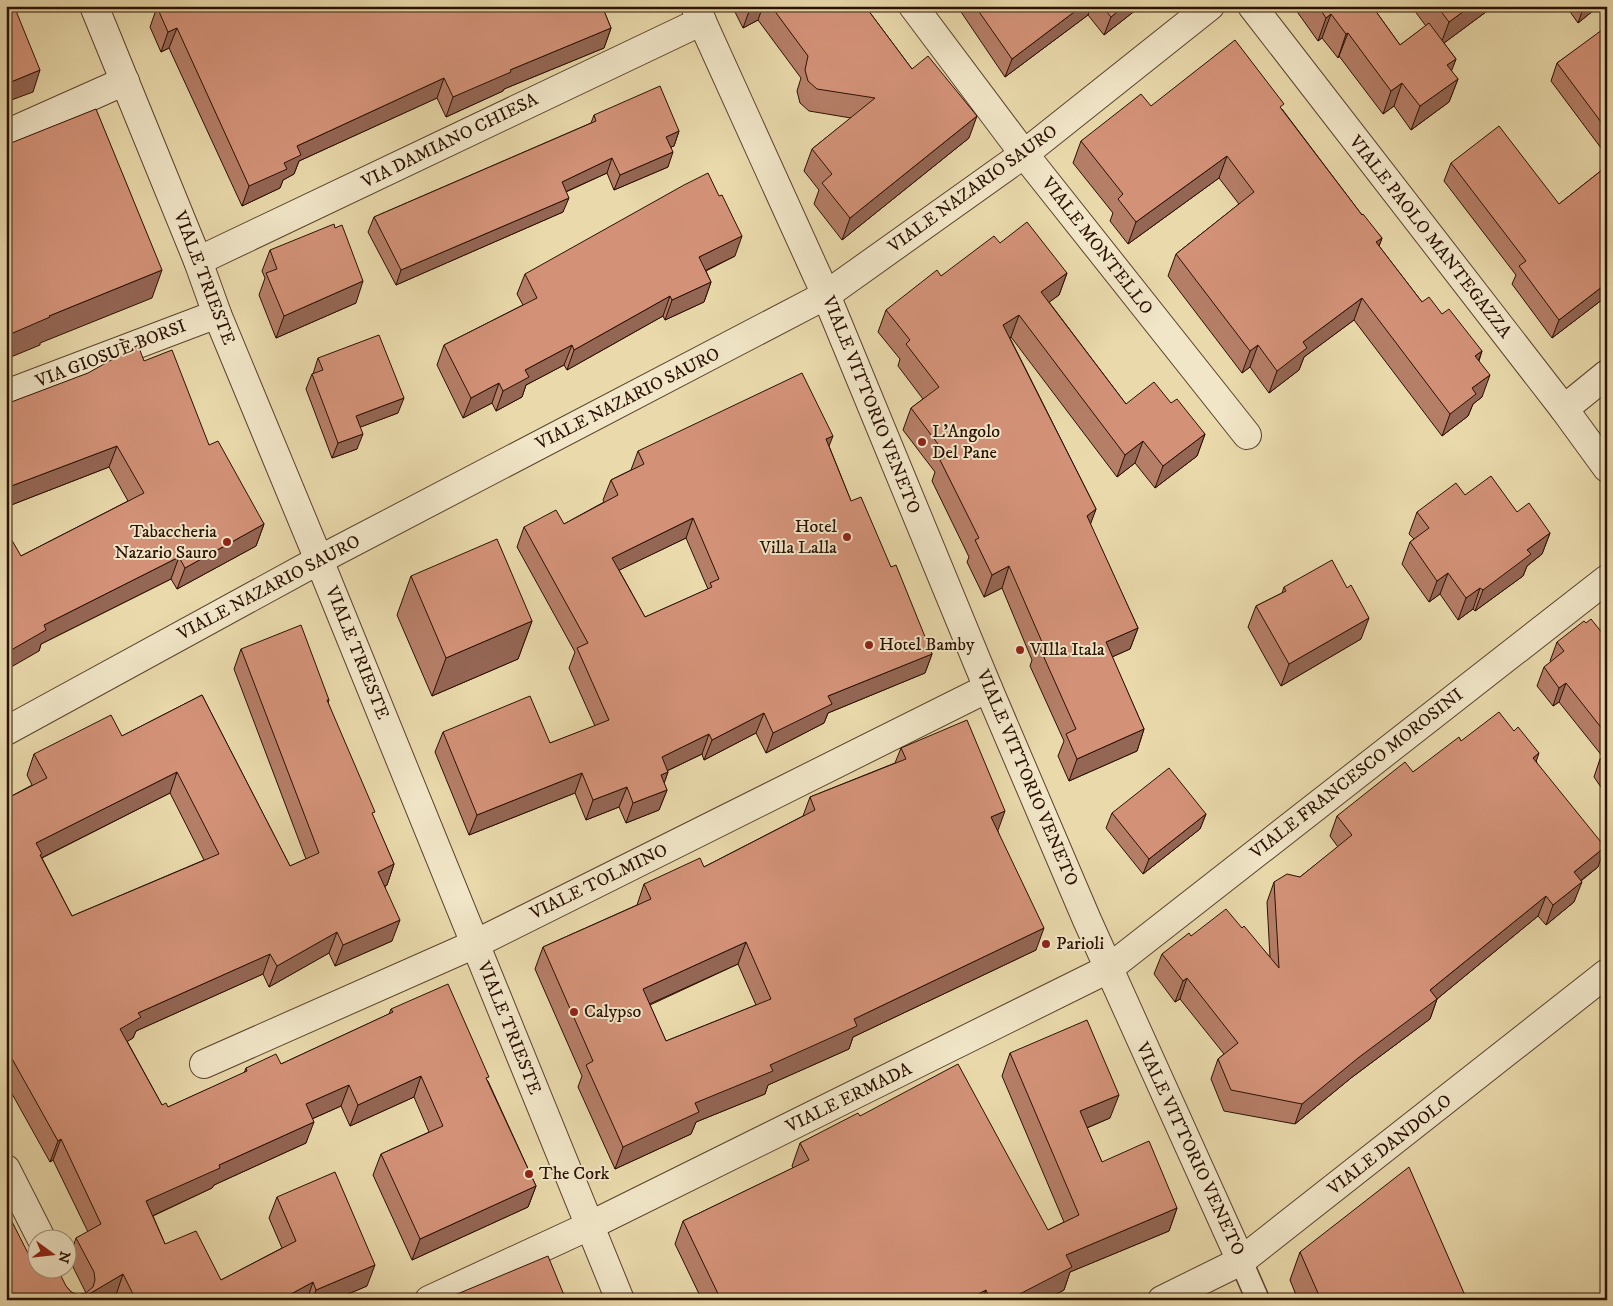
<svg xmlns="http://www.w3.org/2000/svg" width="1613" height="1306" font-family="'IM FELL DW Pica',serif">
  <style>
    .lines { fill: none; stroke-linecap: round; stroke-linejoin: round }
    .pedestrian-casing { stroke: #5a422b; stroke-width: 25 }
    .minor-casing { stroke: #5a422b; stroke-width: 30 }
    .pedestrian { stroke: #f1e6c8; stroke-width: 22 }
    .minor { stroke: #f1e6c8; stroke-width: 28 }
    .wall { fill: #b57e67; stroke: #2b1000; fill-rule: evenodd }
    .shaded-wall { fill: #946654; stroke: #2b1000 }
    .building { fill: #d39278; stroke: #2b1000; fill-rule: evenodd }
    .poi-dot { fill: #8f2418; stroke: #f1e6c8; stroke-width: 2 }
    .labels { text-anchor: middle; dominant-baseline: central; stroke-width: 4; stroke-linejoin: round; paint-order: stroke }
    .street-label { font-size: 18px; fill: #2b1000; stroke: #f1e6c8 }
    .poi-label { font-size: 18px; fill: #2b1000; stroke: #f1e6c8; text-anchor: start }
  </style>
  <rect width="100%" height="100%" fill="#e9d9ab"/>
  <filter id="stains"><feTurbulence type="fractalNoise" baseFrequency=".004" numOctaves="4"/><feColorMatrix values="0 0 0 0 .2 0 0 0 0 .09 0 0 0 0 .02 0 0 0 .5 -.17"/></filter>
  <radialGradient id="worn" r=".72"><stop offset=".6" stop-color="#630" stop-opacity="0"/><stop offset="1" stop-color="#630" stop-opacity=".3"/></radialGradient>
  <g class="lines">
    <!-- pedestrian casing -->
    <g class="pedestrian-casing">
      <polyline id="pedestrian" points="1241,1261 1258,1300"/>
    </g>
    <!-- minor casing -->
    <g class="minor-casing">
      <g id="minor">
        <polyline points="94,6 198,261 217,314 319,560 620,1300"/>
        <polyline points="695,6 826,295 988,688 1087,920 1241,1261"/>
        <polyline points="913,6 1024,154 1247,435"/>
        <polyline points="1252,6 1564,409 1607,468"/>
        <polyline points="6,134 125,81"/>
        <polyline points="198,261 702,21"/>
        <polyline points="6,394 217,314"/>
        <polyline points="1564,409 1607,374"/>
        <polyline points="6,731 319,560 826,295 1024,154 1210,6"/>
        <polyline points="204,1064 475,944 988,688"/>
        <polyline points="6,1169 41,1238"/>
        <polyline points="429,1300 589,1226 1108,969 1607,579"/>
        <polyline points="1162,1300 1241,1261 1607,973"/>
      </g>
    </g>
    <!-- pedestrian -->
    <use href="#pedestrian" class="pedestrian"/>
    <!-- minor -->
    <use href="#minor" class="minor"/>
  </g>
  <!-- wall -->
  <g class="wall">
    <polygon points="616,6 604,11 611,28 604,48 504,89 503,91 446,117 437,98 299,161 294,174 283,180 280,188 242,206 169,48 161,52 150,27 157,7"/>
    <polygon points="732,6 865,6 912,69 969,138 842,240 814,204 819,190 804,171 812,149 851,118 809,111 800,103 797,91 801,78 758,20 743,28"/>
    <polygon points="957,6 1141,6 1104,35 1088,15 1005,77"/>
    <polygon points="1293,6 1372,6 1400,45 1426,26 1411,6 1494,6 1444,43 1456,59 1451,71 1458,79 1449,102 1411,130 1394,106 1383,114 1339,56 1338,58 1322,38 1318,41"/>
    <polygon points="1566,6 1599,6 1578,23"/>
    <polygon points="1607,28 1607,156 1551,81 1557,63"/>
    <polygon points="1151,106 1282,109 1362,215 1382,238 1379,246 1422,302 1442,314 1482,351 1479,361 1482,397 1473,404 1468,416 1442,436 1354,320 1304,357 1299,370 1269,393 1250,367 1242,373 1168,276 1176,254 1239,204 1219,178 1128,244 1110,221 1113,213 1073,163 1081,141"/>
    <polygon points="594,115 679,131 674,146 671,147 668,167 614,190 607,173 566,192 563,212 396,285 368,232 374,217 591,123"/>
    <polygon points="1451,163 1559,204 1607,166 1607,296 1552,338 1512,284 1516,275 1444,181"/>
    <polygon points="1000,243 1067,273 1059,295 1049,302 1126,404 1171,403 1205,434 1197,456 1155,488 1135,463 1117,477 1011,337 1010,338 1096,509 1090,524 1138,628 1130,649 1112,657 1144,729 1137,751 1069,781 1058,756 1064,741 1030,666 1032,660 1002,588 984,597 967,562 969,557 932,481 935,472 903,430 911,408 923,399 898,366 900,359 878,332 886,310 941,276"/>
    <polygon points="270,250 356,303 276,338 259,295 265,278 262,271"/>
    <polygon points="735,256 706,271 711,282 704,302 665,320 663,316 567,370 564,365 526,385 522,397 496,411 492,403 463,418 437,365 444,345 523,305 517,294 525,274"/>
    <polygon points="318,358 398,413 360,427 357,449 332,458 306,389 312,374 313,374"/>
    <polygon points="144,361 209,445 264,524 256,546 177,589 171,579 41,644 39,651 21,556 128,501 109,467 6,507 6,404"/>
    <path d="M829,446L851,501L891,567L932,654L925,673L828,713L824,723L766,753L756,733L704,760L702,754L667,771L668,772L664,783L667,790L659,810L626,823L619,807L586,820L575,793L469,835L435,752L443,732L550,743L595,726L569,668L575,652L517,547L524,527L564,524L604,502L603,500L611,480L631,470L638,451ZM686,538L708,589L645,617L619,570Z"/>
    <polygon points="1465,495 1517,512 1550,533 1542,554 1527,566 1523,576 1475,611 1473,609 1458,620 1440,594 1429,602 1402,564 1410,542 1414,539 1409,534 1417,512"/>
    <polygon points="411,576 532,621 518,659 432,696 397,615"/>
    <polygon points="1284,587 1361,639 1281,686 1248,627 1256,606 1282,593"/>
    <polygon points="1607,639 1607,796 1594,777 1600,759 1603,757 1559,702 1553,706 1537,686 1544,667 1551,662 1550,661 1557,642"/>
    <path d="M241,649L329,700L328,703L373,817L394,864L387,885L385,886L392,941L335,966L329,953L269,987L263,974L136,1031L133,1038L127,1041L162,1105L168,1107L244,1073L246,1068L281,1064L389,1014L391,1009L488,1081L536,1186L528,1207L412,1260L373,1175L381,1154L429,1132L414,1097L350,1126L341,1106L312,1119L306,1143L214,1185L212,1188L153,1216L165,1244L221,1280L282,1248L269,1218L277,1197L367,1286L334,1300H118L116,1295L6,1300L33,1263L66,1286L71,1292L78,1295L86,1293L69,1259L76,1238L88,1232L53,1160L50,1162L6,1083V799L32,785L27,775L34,754L122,736L202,695L290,866L306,859L234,669ZM170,793L204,860L72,916L42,858Z"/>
    <polygon points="1461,741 1536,761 1598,867 1581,881 1574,902 1546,925 1538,916 1437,999 1430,1019 1351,1078 1295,1124 1224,1111 1211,1079 1218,1059 1224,1054 1180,999 1175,1002 1154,974 1162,954 1191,936 1242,928 1270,957 1267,902 1274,882 1300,877 1338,847 1330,836 1337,816 1413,772"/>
    <path d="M901,748L998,831L1036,950L853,1037L849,1049L768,1085L765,1094L696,1122L691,1134L615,1169L578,1087L582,1076L535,969L543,947L637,905L644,884L704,867L803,816L810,797L895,763ZM738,964L756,1005L666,1041L650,1005Z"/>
    <polygon points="1112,813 1206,814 1200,829 1143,874 1106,828"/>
    <polygon points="1010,1053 1110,1118 1087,1128 1102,1162 1177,1208 1169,1231 1070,1272 1064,1290 1045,1300 702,1300 675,1244 683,1221 793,1168 792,1166 800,1143 860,1116 1048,1230 1064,1222 1002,1076"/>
    <polygon points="1300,1252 1467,1300 1298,1300 1290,1280"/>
  </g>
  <!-- shaded-wall -->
  <g class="shaded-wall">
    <polygon points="595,6 616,6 591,16"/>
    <polygon points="751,6 763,6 758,20 743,28"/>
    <polygon points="1082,6 1091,6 1088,15 1005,77 1012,59"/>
    <polygon points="1124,6 1141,6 1104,35 1111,17"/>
    <polygon points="1471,6 1494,6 1440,46 1449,22"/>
    <polygon points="1584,6 1599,6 1578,23"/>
    <polygon points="1331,14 1322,38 1318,41 1326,18"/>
    <polygon points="177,28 169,48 161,52 168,32"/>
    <polygon points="611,28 604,48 504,89 503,91 446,117 453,97 510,70"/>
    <polygon points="1348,33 1339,56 1338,58 1346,34"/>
    <polygon points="1456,59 1447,83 1447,65"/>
    <polygon points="40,70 33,92 6,102 6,84"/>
    <polygon points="444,78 437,98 299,161 294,174 283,180 280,188 242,206 249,186 284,163 297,146"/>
    <polygon points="1458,79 1449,102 1411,130 1420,106"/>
    <polygon points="1402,83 1394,106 1383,114 1391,91"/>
    <polygon points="977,116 969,138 842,240 850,218"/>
    <polygon points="679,131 674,146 661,151 666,137"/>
    <polygon points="673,152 668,167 614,190 620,175"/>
    <polygon points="1227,156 1219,178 1128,244 1136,222"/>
    <polygon points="612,158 607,173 556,196 562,182"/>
    <polygon points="569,198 563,212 396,285 401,270"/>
    <polygon points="742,236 735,256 692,277 699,257"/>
    <polygon points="1382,238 1374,260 1376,242"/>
    <polygon points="162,270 152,298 40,343 40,345 6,359 6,336 49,316"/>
    <polygon points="1067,273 1059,295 1033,314 1041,292"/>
    <polygon points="363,281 356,303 276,338 284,316"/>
    <polygon points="711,282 704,302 665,320 672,300"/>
    <polygon points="1607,283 1607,296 1552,338 1559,320"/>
    <polygon points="670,296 663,316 567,370 574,350"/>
    <polygon points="1362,298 1354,320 1304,357 1299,370 1269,393 1277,371 1303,342"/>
    <polygon points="1019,315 1011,337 996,347 1003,325"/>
    <polygon points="572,345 564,365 526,385 522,397 496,411 503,391 525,370"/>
    <polygon points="1258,345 1250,367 1242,373 1250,351"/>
    <polygon points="1482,351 1474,373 1475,356"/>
    <polygon points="1490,375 1482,397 1473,404 1468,416 1442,436 1450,414 1472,388"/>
    <polygon points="499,383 492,403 463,418 471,398"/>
    <polygon points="404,398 398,413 350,431 356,416"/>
    <polygon points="363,434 357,449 332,458 338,443"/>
    <polygon points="1205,434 1197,456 1155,488 1163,466"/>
    <polygon points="833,436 825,456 826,439"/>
    <polygon points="1143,441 1135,463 1117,477 1125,455"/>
    <polygon points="117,446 109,467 6,507 6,488"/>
    <polygon points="1096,509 1088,531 1087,516"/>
    <polygon points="693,518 686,538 605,577 612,558"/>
    <polygon points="264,524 256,546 177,589 185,568"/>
    <polygon points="1550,533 1542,554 1527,566 1523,576 1475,611 1483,590 1527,550"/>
    <polygon points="179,557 171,579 41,644 39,651 6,670 6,653 44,625"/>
    <polygon points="1009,566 1002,588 984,597 992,575"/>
    <polygon points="1448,573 1440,594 1429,602 1437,581"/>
    <polygon points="1480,588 1473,609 1458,620 1466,598"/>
    <polygon points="1369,618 1361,639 1281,686 1289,664"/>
    <polygon points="532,621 518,659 432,696 446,658"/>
    <polygon points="1138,628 1130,649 1098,663 1106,642"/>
    <polygon points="932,654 925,673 828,713 824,723 766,753 773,733 828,696"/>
    <polygon points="1566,683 1559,702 1553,706 1559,688"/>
    <polygon points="764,713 756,733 704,760 712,740"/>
    <polygon points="1144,729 1137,751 1069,781 1077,759"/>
    <polygon points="709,734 702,754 654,777 662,757"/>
    <polygon points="1539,753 1532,774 1533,758"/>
    <polygon points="177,772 170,793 41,858 36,843"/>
    <polygon points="668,772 661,792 661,775"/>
    <polygon points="582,773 575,793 469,835 477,815"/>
    <polygon points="627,787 619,807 586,820 593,800"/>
    <polygon points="667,790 659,810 626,823 633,803"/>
    <polygon points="1005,811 997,833 991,817"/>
    <polygon points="1206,814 1200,829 1143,874 1149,859"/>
    <polygon points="1605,847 1598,867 1566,892 1574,872"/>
    <polygon points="394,864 387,885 370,893 378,872"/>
    <polygon points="1582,882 1574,902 1546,925 1553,905"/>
    <polygon points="1546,896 1538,916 1437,999 1430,1019 1351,1078 1295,1124 1302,1104 1430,990"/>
    <polygon points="400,920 392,941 335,966 343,945"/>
    <polygon points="1044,928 1036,950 853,1037 849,1049 768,1085 765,1094 696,1122 691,1134 615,1169 623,1147 695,1103 770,1065 854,1019"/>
    <polygon points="337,932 329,953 269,987 277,966"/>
    <polygon points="746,942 738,964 634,1011 643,989"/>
    <polygon points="270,954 263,974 136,1031 133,1038 113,1050 120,1029 138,1013"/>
    <polygon points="1187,978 1180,999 1175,1002 1183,981"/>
    <polygon points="421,1076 414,1097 350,1126 358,1105"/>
    <polygon points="349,1085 341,1106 298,1125 306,1104"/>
    <polygon points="1119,1095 1110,1118 1072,1134 1080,1111"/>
    <polygon points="314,1122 306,1143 214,1185 212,1188 139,1222 146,1201 219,1165"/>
    <polygon points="61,1139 53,1160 50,1162 58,1141"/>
    <polygon points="536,1186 528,1207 412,1260 420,1239"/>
    <polygon points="1177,1208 1169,1231 1070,1272 1064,1290 1045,1300 1008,1300 1066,1255"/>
    <polygon points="375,1265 367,1286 334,1300 313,1300 316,1290"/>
    <polygon points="123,1274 116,1295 108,1300 79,1300"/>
    <polygon points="313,1282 307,1300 280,1300"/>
    <polygon points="986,1290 982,1300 967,1300"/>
  </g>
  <!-- building -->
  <g class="building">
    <polygon points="6,6 14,6 40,70 6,84"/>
    <polygon points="159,6 602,6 611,28 510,70 511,72 453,97 444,78 297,146 301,155 284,163 287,169 249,186 177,28 168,32 157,7"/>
    <polygon points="771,6 865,6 912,69 928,56 977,116 850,218 822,183 832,174 812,149 875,98 817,89 808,81 805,70 808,56"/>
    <polygon points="975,6 1082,6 1012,59"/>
    <polygon points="1102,6 1124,6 1111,17"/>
    <polygon points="1318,6 1372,6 1400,45 1429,23 1456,59 1447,65 1458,79 1420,106 1402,83 1391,91 1348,33 1346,34 1331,14 1326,18"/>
    <polygon points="1437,6 1471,6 1449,22"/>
    <polygon points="1606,27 1607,28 1607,130 1557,63"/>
    <polygon points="1235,40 1284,104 1280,107 1362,215 1363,214 1382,238 1376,242 1422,302 1429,297 1442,314 1449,309 1482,351 1475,356 1490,375 1472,388 1476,394 1450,414 1362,298 1303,342 1307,348 1277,371 1258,345 1250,351 1176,254 1254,192 1227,156 1136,222 1118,199 1123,194 1081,141 1141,94 1151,106"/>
    <polygon points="660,86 679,131 666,137 673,152 620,175 612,158 562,182 569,198 401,270 374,217 596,121 594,115"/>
    <polygon points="96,109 162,270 49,316 50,317 6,336 6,145"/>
    <polygon points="1499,126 1559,204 1607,166 1607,283 1559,320 1519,266 1526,261 1451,163"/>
    <polygon points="708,173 719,196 722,195 742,236 699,257 711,282 672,300 670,296 574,350 572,345 525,370 529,377 503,391 499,383 471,398 444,345 537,298 525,274 684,185"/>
    <polygon points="1027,222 1067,273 1041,292 1126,404 1154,382 1171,403 1177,399 1205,434 1163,466 1143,441 1125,455 1019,315 1003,325 1096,509 1087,516 1138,628 1106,642 1144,729 1077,759 1066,734 1076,729 1038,644 1042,642 1009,566 992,575 975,540 979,538 940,460 947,456 911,408 939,387 906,344 910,340 886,310 937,270 941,276 994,236 1000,243"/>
    <polygon points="334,224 335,228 342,225 363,281 284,316 266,273 277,269 270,250"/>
    <polygon points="379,335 404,398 356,416 363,434 338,443 312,374 323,370 318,358"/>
    <polygon points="138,345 144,361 172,350 209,445 218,441 264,524 185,568 179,557 44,625 46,630 6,653 6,530 21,556 144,493 117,446 6,488 6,404 88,373"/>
    <path d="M802,373L833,436L826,439L851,501L861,497L891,567L896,565L932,654L828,696L832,704L773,733L764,713L712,740L709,734L662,757L668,772L661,775L667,790L633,803L627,787L593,800L582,773L477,815L443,732L530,696L550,743L609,720L577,648L588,643L524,527L556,510L564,524L618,495L611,480L644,464L638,451ZM693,518L719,579L710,583L712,587L645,617L612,558Z"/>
    <polygon points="1491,476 1517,512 1529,503 1550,533 1527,550 1531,554 1483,590 1480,588 1466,598 1448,573 1437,581 1410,542 1429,528 1417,512 1456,483 1465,495"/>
    <polygon points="497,539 532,621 446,658 411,576"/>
    <polygon points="1332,560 1347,588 1351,585 1369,618 1289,664 1256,606 1286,591 1284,587"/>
    <polygon points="1591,619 1607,639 1607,735 1566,683 1559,688 1544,667 1564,651 1557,642 1584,621 1586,623"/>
    <path d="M301,625L329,700H327L375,812L372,813L394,864L378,872L400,920L343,945L337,932L277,966L270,954L138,1013L141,1017L120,1029L162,1105L166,1103L168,1107L247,1071L246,1068L276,1054L281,1064L393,1012L391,1009L448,984L489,1077L486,1078L536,1186L420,1239L381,1154L443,1126L421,1076L358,1105L349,1085L306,1104L314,1122L219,1165L220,1168L146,1201L165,1244L196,1231L221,1280L296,1241L277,1197L335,1172L375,1265L316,1290L313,1282L280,1300H136L123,1274L79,1300H6V1210L33,1263L38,1260V1268H57L66,1286L71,1292L78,1295L86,1293L93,1287L95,1280L94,1272L76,1238L101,1224L61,1139L58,1141L6,1048V799L47,778L34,754L111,715L122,736L202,695L290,866L319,853L241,649ZM177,772L219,854L72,916L40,855L42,854L36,843Z"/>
    <polygon points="1499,712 1514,731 1518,727 1539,753 1533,758 1605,847 1574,872 1582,882 1553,905 1546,896 1430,990 1437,999 1358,1058 1302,1104 1231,1090 1218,1059 1238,1043 1187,978 1183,981 1162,954 1189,933 1191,936 1226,909 1242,928 1244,926 1279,968 1274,882 1287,874 1300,877 1352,835 1337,816 1405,762 1413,772 1459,737 1461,741"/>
    <path d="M967,720L1005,811L991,817L1044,928L854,1019L857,1026L770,1065L773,1071L695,1103L699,1112L623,1147L586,1065L593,1061L543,947L651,899L644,884L700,858L704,867L815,810L810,797L906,759L901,748ZM746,942L771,999L666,1041L643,989Z"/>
    <polygon points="1607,754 1607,768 1600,759"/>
    <polygon points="1169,768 1206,814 1149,859 1112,813"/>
    <polygon points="1087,1020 1119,1095 1080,1111 1102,1162 1149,1141 1177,1208 1066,1255 1072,1267 1008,1300 990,1300 986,1290 967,1300 721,1300 683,1221 809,1160 800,1143 858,1113 860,1116 958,1064 1048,1230 1079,1215 1010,1053"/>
    <polygon points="1409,1167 1467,1300 1321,1300 1300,1252"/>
    <polygon points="548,1256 566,1300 443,1300"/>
  </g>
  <!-- markers -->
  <g class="poi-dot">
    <circle cx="922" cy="442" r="5"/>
    <circle cx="847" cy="537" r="5"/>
    <circle cx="227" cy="542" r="5"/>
    <circle cx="869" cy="645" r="5"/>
    <circle cx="1020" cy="650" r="5"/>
    <circle cx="1046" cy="944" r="5"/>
    <circle cx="574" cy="1012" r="5"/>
    <circle cx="529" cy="1174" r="5"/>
  </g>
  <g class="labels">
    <!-- street labels -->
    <g class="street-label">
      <text transform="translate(450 141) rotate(-26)">VIA DAMIANO CHIESA</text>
      <text transform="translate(973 189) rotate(-36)">VIALE NAZARIO SAURO</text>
      <text transform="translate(1430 237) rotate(52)">VIALE PAOLO MANTEGAZZA</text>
      <text transform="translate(1097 246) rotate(52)">VIALE MONTELLO</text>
      <text transform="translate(204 278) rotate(69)">VIALE TRIESTE</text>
      <text transform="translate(111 354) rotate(-21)">VIA GIOSUÈ BORSI</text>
      <text transform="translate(628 399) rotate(-27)">VIALE NAZARIO SAURO</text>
      <text transform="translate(871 405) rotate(68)">VIALE VITTORIO VENETO</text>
      <text transform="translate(269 588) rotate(-28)">VIALE NAZARIO SAURO</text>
      <text transform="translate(357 653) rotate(68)">VIALE TRIESTE</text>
      <text transform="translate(1357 774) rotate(-38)">VIALE FRANCESCO MOROSINI</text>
      <text transform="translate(1027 778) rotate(67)">VIALE VITTORIO VENETO</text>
      <text transform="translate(599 882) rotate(-26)">VIALE TOLMINO</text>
      <text transform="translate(509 1028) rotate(68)">VIALE TRIESTE</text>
      <text transform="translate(849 1098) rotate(-26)">VIALE ERMADA</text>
      <text transform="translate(1390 1145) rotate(-38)">VIALE DANDOLO</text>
      <text transform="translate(1190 1149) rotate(65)">VIALE VITTORIO VENETO</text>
    </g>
    <!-- poi labels -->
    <g class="poi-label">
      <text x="932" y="432">L'Angolo<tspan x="932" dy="21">Del Pane</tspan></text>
      <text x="837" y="527" text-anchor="end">Hotel<tspan x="837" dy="21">Villa Lalla</tspan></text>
      <text x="217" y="532" text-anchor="end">Tabaccheria<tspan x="217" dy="21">Nazario Sauro</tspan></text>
      <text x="879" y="645">Hotel Bamby</text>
      <text x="1030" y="650">VIlla Itala</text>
      <text x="1056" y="944">Parioli</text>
      <text x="584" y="1012">Calypso</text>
      <text x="539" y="1174">The Cork</text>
    </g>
  </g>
  <!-- margin -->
  <rect width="1613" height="1306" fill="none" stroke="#e9d9ab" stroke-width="25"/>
  <rect x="8" y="8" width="1598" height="1291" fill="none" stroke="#2b1000" stroke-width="2.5"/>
  <rect x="12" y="12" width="1588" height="1281" fill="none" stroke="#2b1000"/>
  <!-- north arrow -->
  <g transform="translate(52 1254) rotate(105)"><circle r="24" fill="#f1e6c8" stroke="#a29078"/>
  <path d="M0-4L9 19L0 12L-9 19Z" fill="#8f2418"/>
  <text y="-8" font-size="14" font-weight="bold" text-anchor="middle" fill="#2b1000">N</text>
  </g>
  <rect width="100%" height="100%" filter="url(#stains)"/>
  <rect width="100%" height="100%" fill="url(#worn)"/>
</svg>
